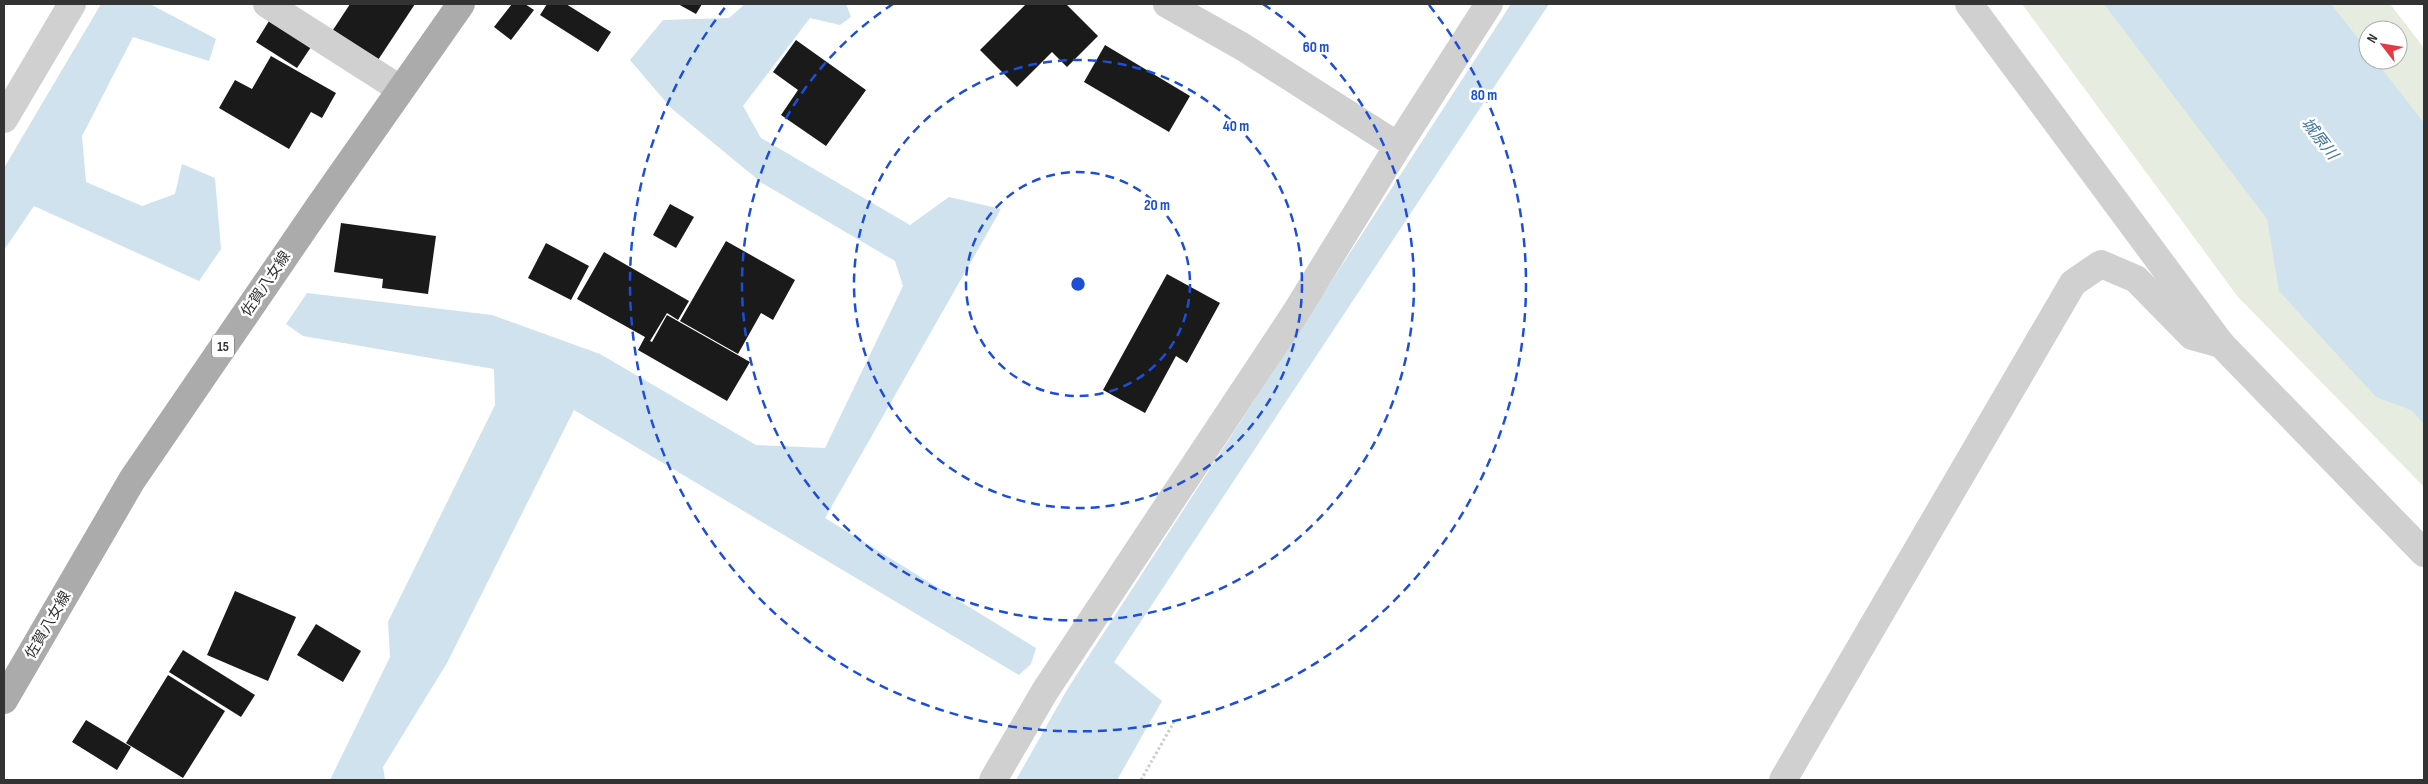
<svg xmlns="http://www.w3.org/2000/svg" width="2428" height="784" font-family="'Sofia Sans Condensed','Noto Sans JP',sans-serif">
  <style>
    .green { fill: #e6ecdf; fill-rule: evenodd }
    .water { fill: #cfe2ee }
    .building { fill: #1a1a1a }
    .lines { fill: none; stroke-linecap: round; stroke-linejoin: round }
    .path { stroke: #cdcdcd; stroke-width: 3; stroke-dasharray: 2.5 2.5; stroke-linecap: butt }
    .street { stroke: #d0d0d0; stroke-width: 28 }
    .primary { stroke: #ababab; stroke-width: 28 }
    .ring { fill: none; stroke: #1d4ed8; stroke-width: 2.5; stroke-dasharray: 9 6 }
    .labels { text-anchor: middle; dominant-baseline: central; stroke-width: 5; stroke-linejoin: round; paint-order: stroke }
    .shield { fill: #fff; stroke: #707070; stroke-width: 1 }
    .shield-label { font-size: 14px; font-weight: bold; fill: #333 }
    .street-label { font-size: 15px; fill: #333; stroke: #fff }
    .water-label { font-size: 16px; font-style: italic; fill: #3f7597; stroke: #fff }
    .centre { fill: #1d4ed8; stroke: #fff; stroke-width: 2.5 }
    .ring-label { font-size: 15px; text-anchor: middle; font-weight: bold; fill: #1d4ed8; stroke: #fff; stroke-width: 5; stroke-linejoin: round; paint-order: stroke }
  </style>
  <rect width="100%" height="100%" fill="#fff"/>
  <!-- green -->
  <g class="green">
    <polygon points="2022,4 2134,4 2424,388 2424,487 2238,297"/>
    <path d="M2297,4H2390L2424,48V167ZM2368,30H2398V60H2368Z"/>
  </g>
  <!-- water -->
  <g class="water">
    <polygon points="101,4 150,4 216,39 209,61 133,37 82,136 86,182 142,206 175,194 182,164 215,178 221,249 199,281 34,206 4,250 4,168"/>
    <polygon points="745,4 846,4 851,17 840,25 810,18 743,106 761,138 910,225 949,197 1001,209 825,518 1036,648 1031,664 1019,675 574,410 447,663 383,767 385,780 330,780 390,657 388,622 495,405 494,369 303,336 286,324 307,293 492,315 600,354 756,445 825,448 903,286 895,261 762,183 671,108 630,60 663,20 729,18"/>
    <polygon points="1511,4 1549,4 1114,662 1162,701 1117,780 1016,780 1068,688"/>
    <polygon points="2104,4 2331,4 2368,51 2368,60 2375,60 2424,123 2424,424 2411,410 2376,397 2279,291 2267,219"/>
  </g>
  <!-- building -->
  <g class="building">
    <polygon points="350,4 415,4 378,60 333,30"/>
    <polygon points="512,4 525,4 534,10 511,40 494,27"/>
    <polygon points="547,4 566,4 611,32 598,52 540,15"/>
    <polygon points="678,4 702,4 696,14"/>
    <polygon points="1026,4 1066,4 1098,36 1067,67 1052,52 1017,87 980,50"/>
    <polygon points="269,21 311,47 297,68 256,42"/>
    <polygon points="796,40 866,90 826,146 781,115 798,90 773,72"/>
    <polygon points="1105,45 1190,96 1169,132 1084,82"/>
    <polygon points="271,56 336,93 322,118 311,112 289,149 219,108 235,80 252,89"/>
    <polygon points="670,204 694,217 676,248 653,235"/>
    <polygon points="341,223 436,236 428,294 382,288 383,279 334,272"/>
    <polygon points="726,241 795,280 773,320 761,313 738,354 680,321"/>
    <polygon points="546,243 589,266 571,300 528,278"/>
    <polygon points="604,252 689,301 678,320 667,313 650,341 652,342 667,315 750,362 727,401 638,350 645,337 577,299"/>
    <polygon points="1167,274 1220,303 1187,363 1176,356 1145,413 1103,390"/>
    <polygon points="235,591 296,617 268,681 207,655"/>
    <polygon points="316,624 361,651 343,682 297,655"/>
    <polygon points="183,650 255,695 241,717 169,672"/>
    <polygon points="168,675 225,711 183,778 126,743"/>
    <polygon points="86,720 131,747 117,770 72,742"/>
  </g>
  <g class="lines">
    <!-- path -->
    <polyline class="path" points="1141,780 1175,720"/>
    <!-- street -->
    <g class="street">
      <polyline points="267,4 400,89"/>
      <polyline points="1969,4 2221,344 2424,553"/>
      <polyline points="4,119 72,4"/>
      <polyline points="1398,146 1489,4"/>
      <polyline points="993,780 1045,691 1296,312 1398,146 1243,47 1167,4"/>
      <polyline points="1783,780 2073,283 2101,264 2136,279 2192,336 2221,344"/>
    </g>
    <!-- primary -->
    <polyline class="primary" points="4,700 132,480 318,208 461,4"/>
  </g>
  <!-- distance rings -->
  <g class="ring">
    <circle cx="1078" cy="284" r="112"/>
    <circle cx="1078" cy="284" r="224"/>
    <path d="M1263 4A336 336 0 1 1 893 4"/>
    <path d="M1429 5A448 448 0 1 1 727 5"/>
  </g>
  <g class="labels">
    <!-- shield labels -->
    <rect class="shield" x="212" y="334.5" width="22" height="23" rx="4"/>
    <g class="shield-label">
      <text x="223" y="346">15</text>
    </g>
    <!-- street labels -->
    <g class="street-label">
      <text transform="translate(266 284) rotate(-56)">佐賀八女線</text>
      <text transform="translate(48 625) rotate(-60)">佐賀八女線</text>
    </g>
    <!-- water labels -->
    <g class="water-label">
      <text transform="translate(2319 139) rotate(52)">城原川</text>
    </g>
  </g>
  <circle cx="1078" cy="284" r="8" class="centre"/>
  <g class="ring-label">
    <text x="1316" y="52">60 m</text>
    <text x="1484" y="100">80 m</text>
    <text x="1236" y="131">40 m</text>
    <text x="1157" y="210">20 m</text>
  </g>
  <!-- border -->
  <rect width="2428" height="784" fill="none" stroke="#333333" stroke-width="10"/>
  <!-- north arrow -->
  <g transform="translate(2383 45) rotate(301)"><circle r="24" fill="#ffffff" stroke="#adadad"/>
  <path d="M0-4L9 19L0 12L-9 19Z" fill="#e63946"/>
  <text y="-8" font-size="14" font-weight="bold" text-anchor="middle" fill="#333333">N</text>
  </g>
</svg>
